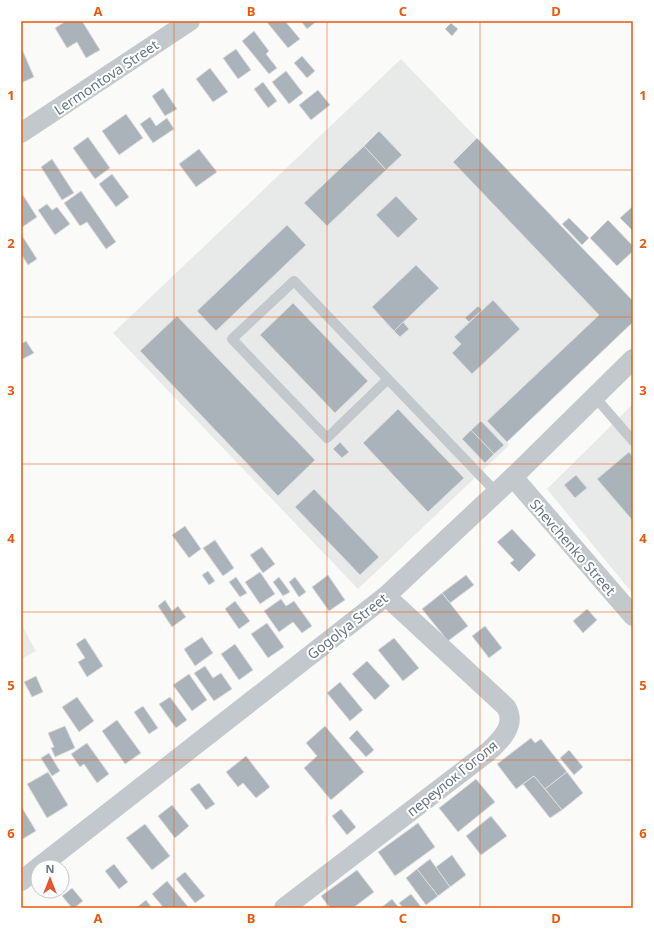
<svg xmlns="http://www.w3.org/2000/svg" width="654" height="929" font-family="'Noto Sans',sans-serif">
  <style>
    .built { fill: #e8e9e9 }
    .building { fill: #aab3b9; stroke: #dcdcda }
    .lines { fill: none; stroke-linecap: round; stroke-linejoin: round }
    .lane { stroke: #c3c8cc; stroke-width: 10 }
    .street { stroke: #c3c8cc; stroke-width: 20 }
    .grid { fill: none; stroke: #e8590c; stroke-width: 1; stroke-opacity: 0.55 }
    .labels { text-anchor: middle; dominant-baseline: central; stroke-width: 4; stroke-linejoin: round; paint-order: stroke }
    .street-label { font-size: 14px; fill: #657683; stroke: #fff }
    .neatline { fill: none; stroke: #e8590c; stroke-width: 1.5 }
    .grid-label { font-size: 13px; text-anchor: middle; font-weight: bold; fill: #e8590c }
  </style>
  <rect width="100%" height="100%" fill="#fafaf8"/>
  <!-- built -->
  <g class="built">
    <polygon points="401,59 633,301 633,322 507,442 509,445 502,452 358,589 113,333"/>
    <polygon points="633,404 633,594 547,489"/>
    <polygon points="21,624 36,651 21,659"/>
  </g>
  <!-- building -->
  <g class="building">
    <polygon points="66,21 82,21 100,50 86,58 77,42 67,48 55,28"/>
    <polygon points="266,21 285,21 300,39 288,48"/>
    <polygon points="301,21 317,21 307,29"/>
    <polygon points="451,23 458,29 452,36 445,29"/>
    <polygon points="254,31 269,51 266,54 277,68 269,74 242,41"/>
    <polygon points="21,49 22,49 34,77 21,83"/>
    <polygon points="236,49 251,70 238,79 223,58"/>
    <polygon points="302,56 315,71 307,78 294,63"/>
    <polygon points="210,68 228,92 213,102 196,79"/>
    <polygon points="286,71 303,93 289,104 272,82"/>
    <polygon points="263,82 277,101 268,108 254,89"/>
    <polygon points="163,88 177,109 165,116 152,96"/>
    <polygon points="318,90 330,105 311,120 299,105"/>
    <polygon points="126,114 143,138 119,155 102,131"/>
    <polygon points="150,117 156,126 167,118 174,129 153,143 140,124"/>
    <polygon points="379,131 402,155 386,170 364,146"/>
    <polygon points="88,137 110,168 95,179 73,148"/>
    <polygon points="477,138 633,301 633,322 507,442 487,421 599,315 453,162"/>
    <polygon points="364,146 386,170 327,226 304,203"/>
    <polygon points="199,149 217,172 196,187 179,164"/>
    <polygon points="52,159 74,193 62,200 41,167"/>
    <polygon points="112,174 129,197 116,207 99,184"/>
    <polygon points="81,191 116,242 106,249 87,222 80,226 64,203"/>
    <polygon points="21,192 37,217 21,228"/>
    <polygon points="396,196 418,219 398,238 376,215"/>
    <polygon points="47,204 52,210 57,207 70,224 55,235 38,210"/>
    <polygon points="633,206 633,231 620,218"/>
    <polygon points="569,218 589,238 582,245 562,224"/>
    <polygon points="608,220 633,246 633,251 617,266 590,238"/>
    <polygon points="287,225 306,245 216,331 197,311"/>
    <polygon points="21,234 37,259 28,265 21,254"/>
    <polygon points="416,265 439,288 394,331 372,307"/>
    <polygon points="493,300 520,329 472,374 452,353 461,344 454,337"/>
    <polygon points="293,303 368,381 335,413 260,335"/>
    <polygon points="478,306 482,310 469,322 465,318"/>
    <polygon points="177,316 315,460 278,496 140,351"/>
    <polygon points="403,322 409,329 400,337 394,331"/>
    <polygon points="26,341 34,353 21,360 21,344"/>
    <polygon points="398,409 464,478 428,512 363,443"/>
    <polygon points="481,421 504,445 494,454 471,430"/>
    <polygon points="471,430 494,454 485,463 462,439"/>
    <polygon points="340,442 349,452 342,458 333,449"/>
    <polygon points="629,452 633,457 633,521 597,479"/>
    <polygon points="576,475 587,488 575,498 564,485"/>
    <polygon points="314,489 379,557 360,575 295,507"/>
    <polygon points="185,526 201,549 189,558 172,535"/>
    <polygon points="512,529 536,555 519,572 510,563 514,560 497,542"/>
    <polygon points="215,540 234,568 223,576 203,548"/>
    <polygon points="262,547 275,564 263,573 250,555"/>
    <polygon points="208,571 215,581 209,585 202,575"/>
    <polygon points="260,572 275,594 260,604 245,582"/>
    <polygon points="328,575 345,600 329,611 312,587"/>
    <polygon points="466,575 474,585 450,603 442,593"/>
    <polygon points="236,577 247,593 240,597 229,582"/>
    <polygon points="279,577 290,592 283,596 273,582"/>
    <polygon points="295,577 306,592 299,597 289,582"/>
    <polygon points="442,593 468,626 448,641 422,609"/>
    <polygon points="281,599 286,606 294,601 312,626 302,633 293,622 279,632 264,611"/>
    <polygon points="165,600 172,611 178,606 186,617 172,627 158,606"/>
    <polygon points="235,601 250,621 239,629 225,609"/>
    <polygon points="587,609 597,620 583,633 573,621"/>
    <polygon points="267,623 284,647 268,658 251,634"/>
    <polygon points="485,626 502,648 489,658 472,636"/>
    <polygon points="202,637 213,653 195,666 184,649"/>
    <polygon points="85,638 103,666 87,677 78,662 85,658 76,644"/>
    <polygon points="394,638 419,668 403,681 378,650"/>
    <polygon points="235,644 253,670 239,680 221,654"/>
    <polygon points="367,661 390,686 375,700 352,674"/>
    <polygon points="205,666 213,678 221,673 232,689 214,701 194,673"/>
    <polygon points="189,674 207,700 192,711 173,685"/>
    <polygon points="36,676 43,692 32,697 24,682"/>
    <polygon points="340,682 363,710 350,721 327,693"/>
    <polygon points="77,697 94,721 79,732 62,707"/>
    <polygon points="170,697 187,720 176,728 159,704"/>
    <polygon points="143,706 158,728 149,734 134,712"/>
    <polygon points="117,720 141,753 125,764 102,731"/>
    <polygon points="65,726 75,748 55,757 51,748 54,747 48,733"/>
    <polygon points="325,726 364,772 331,800 304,768 317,756 306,743"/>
    <polygon points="357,730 374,750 366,757 349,738"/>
    <polygon points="531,738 535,743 541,739 567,772 545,789 534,776 516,789 497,764"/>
    <polygon points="87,743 109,774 97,783 84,764 80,767 71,754"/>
    <polygon points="569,750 583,767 574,775 560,758"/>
    <polygon points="49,753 60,771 52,776 41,758"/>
    <polygon points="246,756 270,787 256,798 243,783 238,787 226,772"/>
    <polygon points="48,772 68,805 47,818 27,784"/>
    <polygon points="567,772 583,793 562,810 545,789"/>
    <polygon points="534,776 562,810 550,818 523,784"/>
    <polygon points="476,779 495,802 458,832 439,808"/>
    <polygon points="199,783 215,804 206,810 190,789"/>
    <polygon points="172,805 189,826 175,838 158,816"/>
    <polygon points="21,806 36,831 21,840"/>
    <polygon points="341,809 356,827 347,835 332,816"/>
    <polygon points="491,816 507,836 481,855 466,836"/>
    <polygon points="418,823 435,847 395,876 378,852"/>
    <polygon points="145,824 170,856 152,870 126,838"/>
    <polygon points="452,855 466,875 450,887 436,867"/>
    <polygon points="430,859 450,887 438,896 417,869"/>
    <polygon points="114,864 128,882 119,889 105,871"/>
    <polygon points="417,869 438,896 426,905 406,878"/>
    <polygon points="357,870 374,892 353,908 330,908 321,896"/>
    <polygon points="185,872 205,896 195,903 176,879"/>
    <polygon points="167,881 189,908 162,908 163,907 152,894"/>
    <polygon points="72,888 83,901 74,908 72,908 62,896"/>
    <polygon points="411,894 422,908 403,908 399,903"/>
    <polygon points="392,899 399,908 383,908 382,907"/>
    <polygon points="146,900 152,908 136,908"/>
  </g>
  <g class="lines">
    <!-- lane -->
    <g class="lane">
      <polyline points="388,379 327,438 232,339 294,281 496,492"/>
      <polyline points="595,397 633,441"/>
    </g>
    <!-- street -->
    <g class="street">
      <polyline points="21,133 190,21"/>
      <polyline points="513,477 633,616"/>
      <polyline points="39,867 386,596 513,477 633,359"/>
      <polyline points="21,881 38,868"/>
      <path d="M284,908L488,752C501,740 517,725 506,707L386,596"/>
    </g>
  </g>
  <!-- grid -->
  <path class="grid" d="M174,21V908M327,21V908M480,21V908M21,170H633M21,317H633M21,464H633M21,612H633M21,760H633"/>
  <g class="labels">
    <!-- street labels -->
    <g class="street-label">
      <text transform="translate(106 77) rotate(-34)">Lermontova Street</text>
      <text transform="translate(573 547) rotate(49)">Shevchenko Street</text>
      <text transform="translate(347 626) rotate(-38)">Gogolya Street</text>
      <text transform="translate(452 778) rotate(-39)">переулок Гоголя</text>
    </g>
  </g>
  <!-- border -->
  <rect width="654" height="929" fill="none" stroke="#ffffff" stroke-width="44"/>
  <!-- north arrow -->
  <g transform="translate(50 879)"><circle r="19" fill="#ffffff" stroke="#c1c8cd"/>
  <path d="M0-3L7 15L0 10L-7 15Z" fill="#e4572e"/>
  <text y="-6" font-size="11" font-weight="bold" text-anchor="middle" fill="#657683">N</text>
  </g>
  <rect x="22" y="22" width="610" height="885" class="neatline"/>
  <g class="grid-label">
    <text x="98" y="16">A</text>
    <text x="251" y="16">B</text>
    <text x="403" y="16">C</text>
    <text x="556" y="16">D</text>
    <text x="11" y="100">1</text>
    <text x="643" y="100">1</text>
    <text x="11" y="248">2</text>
    <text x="643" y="248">2</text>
    <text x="11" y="395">3</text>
    <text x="643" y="395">3</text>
    <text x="11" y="543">4</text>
    <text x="643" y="543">4</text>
    <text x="11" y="690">5</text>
    <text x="643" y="690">5</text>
    <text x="11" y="838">6</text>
    <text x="643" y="838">6</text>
    <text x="98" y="923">A</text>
    <text x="251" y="923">B</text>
    <text x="403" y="923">C</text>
    <text x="556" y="923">D</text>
  </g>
</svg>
